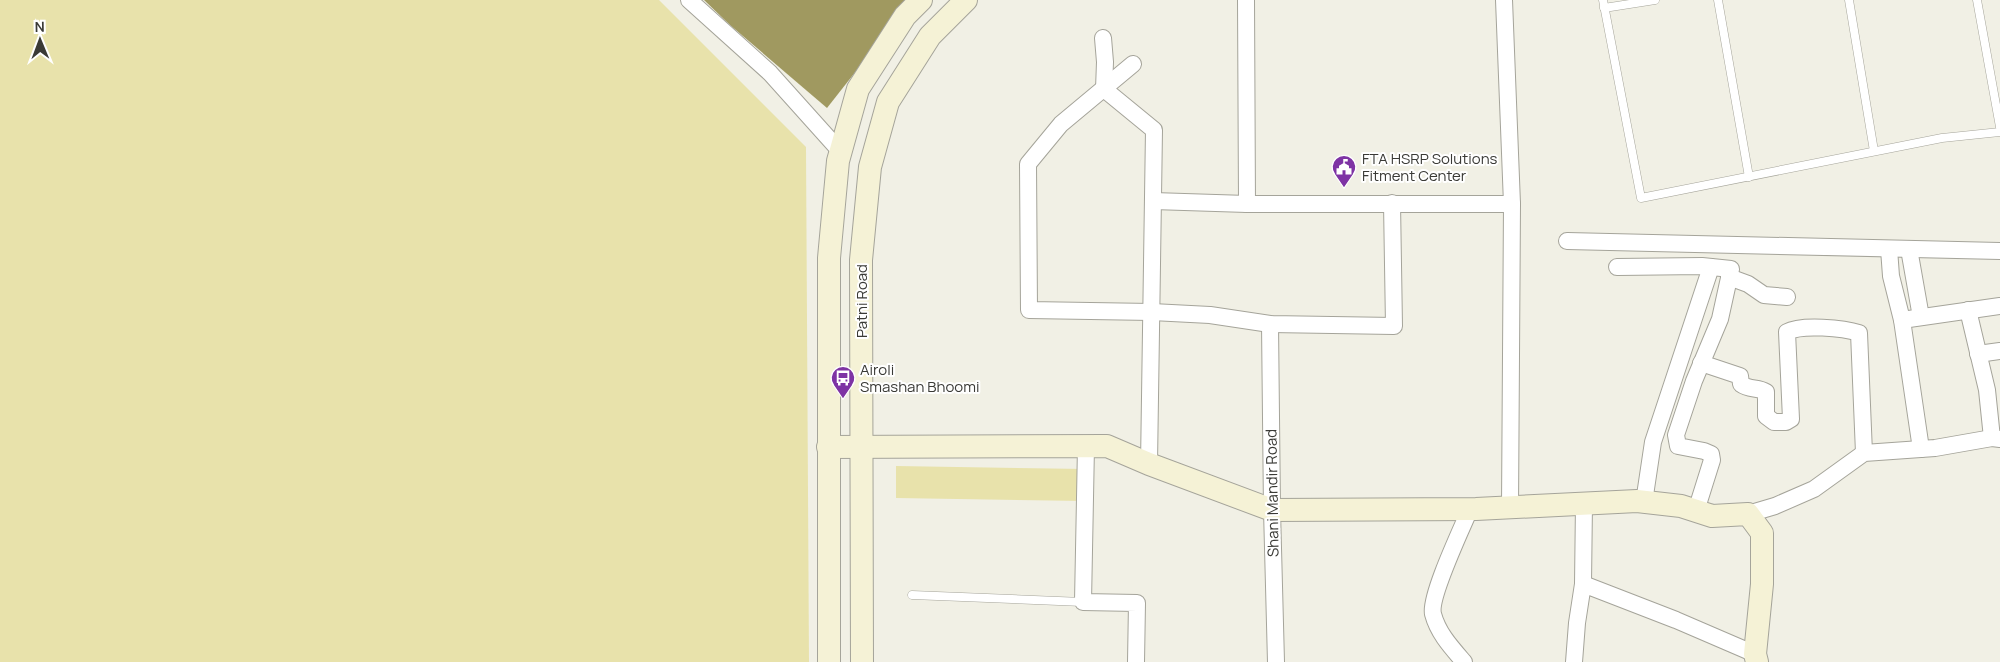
<svg xmlns="http://www.w3.org/2000/svg" width="2000" height="662" font-family="Manrope,sans-serif">
  <style>
    .green { fill: #e8e2ab }
    .water { fill: #a09960 }
    .lines { fill: none; stroke-linecap: round; stroke-linejoin: round }
    .lane-casing { stroke: #a5a49a; stroke-width: 9 }
    .street-casing { stroke: #a5a49a; stroke-width: 18 }
    .secondary-casing { stroke: #a5a49a; stroke-width: 24 }
    .lane { stroke: #fff; stroke-width: 8 }
    .street { stroke: #fff; stroke-width: 16 }
    .secondary { stroke: #f5f2d6; stroke-width: 22 }
    .labels { text-anchor: middle; dominant-baseline: central; stroke-width: 4; stroke-linejoin: round; paint-order: stroke }
    .poi-label { font-size: 15px; fill: #3a3a36; stroke: #fff; text-anchor: start }
    .street-label { font-size: 15px; fill: #3a3a36; stroke: #fff }
  </style>
  <rect width="100%" height="100%" fill="#f1f0e5"/>
  <!-- green -->
  <g class="green">
    <polygon points="0,0 659,0 806,147 809,662 0,662"/>
    <polygon points="896,466 1086,469 1085,501 896,498"/>
  </g>
  <!-- water -->
  <polygon class="water" points="704,0 912,0 827,108 730,25"/>
  <g class="lines">
    <!-- lane casing -->
    <g class="lane-casing">
      <g id="lane">
        <polyline points="1603,0 1641,198 1942,138 2000,132"/>
        <polyline points="1718,0 1749,177"/>
        <polyline points="1849,0 1874,151"/>
        <polyline points="1977,0 2000,127"/>
        <polyline points="1604,8 1655,0"/>
        <polyline points="912,595 1083,602"/>
      </g>
    </g>
    <!-- street casing -->
    <g class="street-casing">
      <g id="street">
        <polyline points="689,0 770,73 840,151"/>
        <polyline points="1246,0 1247,204"/>
        <polyline points="1504,0 1512,204 1510,507"/>
        <polyline points="1103,38 1105,62 1104,89 1154,130 1149,464"/>
        <polyline points="1133,64 1061,124 1028,164 1029,310 1152,312 1210,315 1270,324 1394,326 1392,203"/>
        <polyline points="1153,201 1247,204 1512,204"/>
        <polyline points="1567,241 2000,251"/>
        <polyline points="1889,249 1891,276 1902,320 1921,449"/>
        <polyline points="1909,249 1921,317"/>
        <polyline points="1617,267 1702,266 1731,269 1720,319 1694,381 1676,435 1678,446 1704,451 1711,454 1712,460 1696,511"/>
        <polyline points="1729,277 1748,284 1764,295 1787,297"/>
        <polyline points="1968,310 1987,390 1992,438"/>
        <polyline points="1902,320 2000,306"/>
        <polyline points="1270,324 1272,510 1276,662"/>
        <polyline points="1978,354 2000,351"/>
        <path d="M1701,363L1740,376L1741,384C1749,390 1758,387 1766,392V416L1774,422H1786L1791,419L1787,332C1801,324 1844,328 1859,333L1864,453"/>
        <polyline points="1086,446 1083,602 1137,603 1136,662"/>
        <polyline points="1644,502 1653,442 1711,267"/>
        <polyline points="1748,514 1775,506 1814,489 1864,453 1935,448 1992,438 2000,439"/>
        <polyline points="1583,584 1584,503"/>
        <path d="M1464,662C1451,647 1438,633 1433,614C1429,597 1462,528 1470,509"/>
        <polyline points="1574,662 1577,623 1583,584 1676,620 1755,654"/>
      </g>
    </g>
    <!-- secondary casing -->
    <g class="secondary-casing">
      <g id="secondary">
        <polyline points="828,447 1107,446 1149,464 1272,510 1476,509 1637,501 1681,506 1712,516 1748,514 1762,533 1762,584 1755,654 1757,662"/>
        <polyline points="829,662 829,258 838,161 858,89 905,16 921,0"/>
        <polyline points="862,662 861,260 870,167 888,102 930,36 966,0"/>
      </g>
    </g>
    <!-- lane -->
    <use href="#lane" class="lane"/>
    <!-- street -->
    <use href="#street" class="street"/>
    <!-- secondary -->
    <use href="#secondary" class="secondary"/>
  </g>
  <!-- icons -->
  <defs>
    <g id="civic-pin" transform="scale(1.25)"><path d="M0 17L-7.5 6A9.5 9.5 0 1 1 7.5 6Z" fill="#7e33a4" stroke="#fff"/><path d="M-.6-6.5H3V-4.5H.6V-3L4-1V1h2V6H-6V1h2V-1L-.6-3ZM-1.2 2.5V6h2.4V2.5Z" fill="#fff"/></g>
    <g id="bus-pin" transform="scale(1.25)"><path d="M0 17L-7.5 6A9.5 9.5 0 1 1 7.5 6Z" fill="#7e33a4" stroke="#fff"/><path d="M-5-6H5V4H4V6H2V4H-2V6H-4V4H-5ZM-3.5-4V0h7V-4ZM-3.5 1.2v1.5H-2V1.2ZM2 1.2v1.5H3.5V1.2Z" fill="#fff"/></g>
  </defs>
  <g fill-rule="evenodd">
    <use href="#civic-pin" x="1344" y="167"/>
    <use href="#bus-pin" x="843" y="378"/>
  </g>
  <g class="labels">
    <!-- poi labels -->
    <g class="poi-label">
      <text x="1362" y="158">FTA HSRP Solutions<tspan x="1362" dy="17">Fitment Center</tspan></text>
      <text x="860" y="369">Airoli<tspan x="860" dy="17">Smashan Bhoomi</tspan></text>
    </g>
    <!-- street labels -->
    <g class="street-label">
      <text transform="translate(861 301) rotate(-90)">Patni Road</text>
      <text transform="translate(1272 493) rotate(-91)">Shani Mandir Road</text>
    </g>
  </g>
  <!-- north arrow -->
  <g transform="translate(40 40) rotate(359)" stroke="#ffffff" stroke-width="4" paint-order="stroke">
  <path d="M0-4L9 19L0 12L-9 19Z" fill="#3a3a36"/>
  <text y="-8" font-size="14" font-weight="bold" text-anchor="middle" fill="#3a3a36">N</text>
  </g>
</svg>
